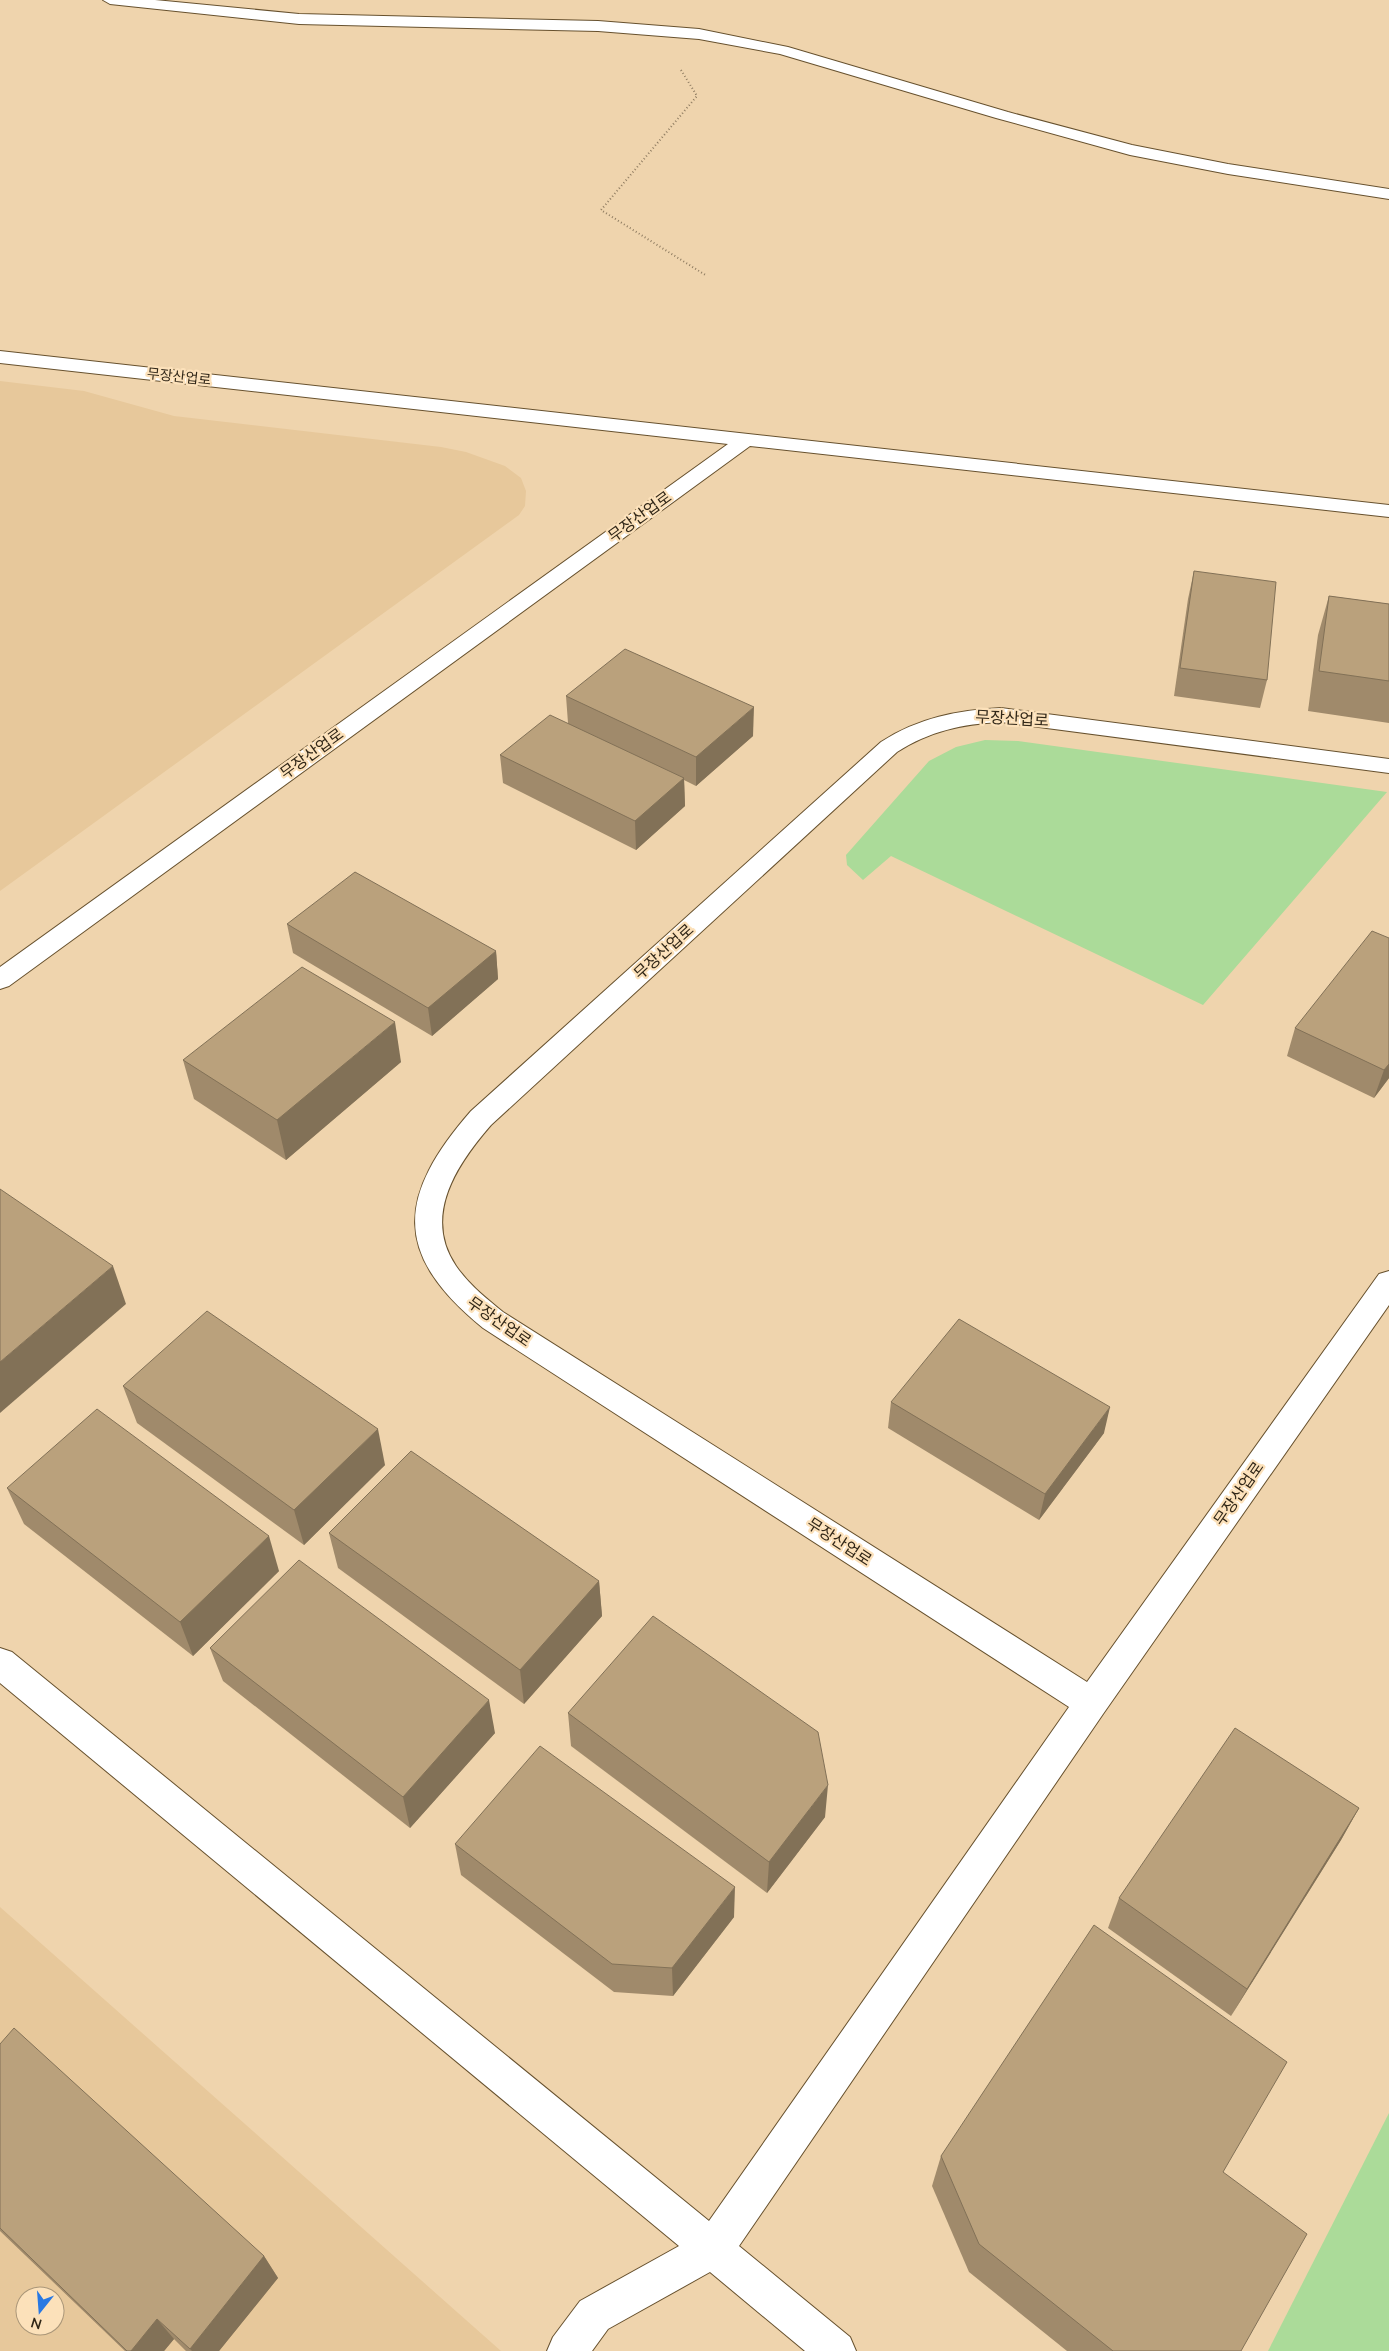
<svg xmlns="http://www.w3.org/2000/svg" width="1389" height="2351" font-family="'Nunito Sans','Noto Sans KR',sans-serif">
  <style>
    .built { fill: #e7c89b; fill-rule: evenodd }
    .green { fill: #abdb99 }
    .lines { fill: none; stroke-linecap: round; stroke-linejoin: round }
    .minor-casing { stroke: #67512e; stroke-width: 2 }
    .path { stroke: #907d62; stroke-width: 2; stroke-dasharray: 1 2.5; stroke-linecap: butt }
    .minor { fill: #fff; fill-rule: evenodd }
    .wall { fill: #a08a6b }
    .shaded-wall { fill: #827157 }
    .building { fill: #baa17c; stroke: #827157 }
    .labels { text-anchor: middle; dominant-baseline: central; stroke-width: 4.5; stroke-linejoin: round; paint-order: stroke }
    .far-street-label { font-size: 14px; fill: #312718; stroke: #fce1ba }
    .street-label { font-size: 16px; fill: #312718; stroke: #fce1ba }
  </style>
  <rect width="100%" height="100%" fill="#efd4ad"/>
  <!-- built -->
  <g class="built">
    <polygon points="0,381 84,391 174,416 441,447 466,452 505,466 521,478 526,491 525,506 519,515 0,891"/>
    <path d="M0,1907L501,2351H0ZM25,2296H55V2326H25Z"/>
  </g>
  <!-- green -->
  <g class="green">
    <polygon points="985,740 1018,741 1387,792 1203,1005 891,856 863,880 847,865 846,855 929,761 956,747"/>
    <polygon points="1389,2113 1389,2351 1268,2351"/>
  </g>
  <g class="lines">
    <!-- minor casing -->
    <g class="minor-casing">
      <g id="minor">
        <polygon points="103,0 155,0 299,14 598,21 699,29 788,47 1008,112 1132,145 1228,164 1389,189 1389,199 1228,174 1130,155 996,118 780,54 699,39 598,31 299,24 110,4"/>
        <polygon points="0,351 1389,505 1389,517 750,446 9,986 0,989 0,967 728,444 0,363"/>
        <path d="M1001,708L1389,759V773L1001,722C962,724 930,731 897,752L491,1125C457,1164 422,1216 456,1266C469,1285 486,1298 503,1312L1087,1682L1379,1274L1389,1271V1305L1103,1714L739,2246L850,2337L856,2351H805L710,2272L608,2329L592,2351H547L553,2337L580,2301L679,2246L0,1683V1648L12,1652L709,2221L1069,1707L483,1328C392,1254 397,1196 471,1111L881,742C918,718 958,710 1001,708Z"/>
      </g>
    </g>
    <!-- path -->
    <polyline class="path" points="681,70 697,96 601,210 707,276"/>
    <!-- minor -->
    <use href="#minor" class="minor"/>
  </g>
  <!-- wall -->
  <g class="wall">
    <polygon points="1194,571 1267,680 1260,708 1174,696 1188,599"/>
    <polygon points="1329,596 1389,604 1389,723 1308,711 1318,635"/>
    <polygon points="566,696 753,736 696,786 684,780 685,806 636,850 503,783 500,755 568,723"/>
    <polygon points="287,924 496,951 498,979 432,1036 293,953"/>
    <polygon points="1389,938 1389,1078 1374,1098 1287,1056 1295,1028"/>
    <polygon points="183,1060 401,1062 286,1160 194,1099"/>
    <polygon points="123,1386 385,1465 304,1545 137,1423"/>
    <polygon points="891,1402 1104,1433 1039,1520 888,1428"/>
    <polygon points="7,1488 279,1571 193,1656 24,1524"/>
    <polygon points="329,1533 599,1581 602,1616 524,1704 338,1568"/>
    <polygon points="210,1648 495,1733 410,1828 223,1681"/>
    <polygon points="568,1713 825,1817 767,1893 571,1746"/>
    <polygon points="1359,1808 1341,1840 1231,2016 1108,1928 1119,1898"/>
    <polygon points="455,1844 734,1917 673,1996 614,1992 461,1875"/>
    <polygon points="0,2044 264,2256 278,2278 219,2351 186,2351 174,2339 164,2351 125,2351 0,2231"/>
    <polygon points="941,2156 1223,2172 1241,2351 1067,2351 969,2272 932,2186"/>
  </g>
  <!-- shaded-wall -->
  <g class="shaded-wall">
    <polygon points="754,707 753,736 696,786 696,757"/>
    <polygon points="684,778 685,806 636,850 635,821"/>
    <polygon points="496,951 498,979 432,1036 428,1008"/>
    <polygon points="395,1022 401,1062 286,1160 277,1120"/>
    <polygon points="1389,1064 1389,1078 1374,1098 1384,1070"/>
    <polygon points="113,1266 126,1304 0,1413 0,1362"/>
    <polygon points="1110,1407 1104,1433 1039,1520 1045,1494"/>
    <polygon points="378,1429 385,1465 304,1545 294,1510"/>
    <polygon points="269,1536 279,1571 193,1656 180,1622"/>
    <polygon points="599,1581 602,1616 524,1704 520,1670"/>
    <polygon points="489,1700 495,1733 410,1828 403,1797"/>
    <polygon points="828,1785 825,1817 767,1893 769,1862"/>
    <polygon points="1359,1808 1341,1840 1231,2016 1247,1989"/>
    <polygon points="735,1887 734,1917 673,1996 672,1968"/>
    <polygon points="264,2256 278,2278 219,2351 192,2351 190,2349"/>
    <polygon points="157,2319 174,2339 164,2351 131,2351"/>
  </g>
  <!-- building -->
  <g class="building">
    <polygon points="1194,571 1276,582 1267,680 1180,668"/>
    <polygon points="1329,596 1389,604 1389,681 1319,671"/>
    <polygon points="625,649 754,707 696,757 566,696"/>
    <polygon points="550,715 684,778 635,821 500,755"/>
    <polygon points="355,872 496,951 428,1008 287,924"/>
    <polygon points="1372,931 1389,938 1389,1064 1384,1070 1295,1028"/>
    <polygon points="302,967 395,1022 277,1120 183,1060"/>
    <polygon points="0,1189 113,1266 0,1362"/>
    <polygon points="207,1311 378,1429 294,1510 123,1386"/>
    <polygon points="959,1319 1110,1407 1045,1494 891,1402"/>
    <polygon points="97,1409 269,1536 180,1622 7,1488"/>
    <polygon points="411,1451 599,1581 520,1670 329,1533"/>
    <polygon points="299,1560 489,1700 403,1797 210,1648"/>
    <polygon points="653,1616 818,1732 828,1785 769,1862 568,1713"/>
    <polygon points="1235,1728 1359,1808 1247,1989 1119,1898"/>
    <polygon points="540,1746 735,1887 672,1968 612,1964 455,1844"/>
    <polygon points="1094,1925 1287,2062 1223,2172 1307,2234 1241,2351 1113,2351 979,2244 941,2156"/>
    <polygon points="14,2028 264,2256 190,2349 157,2319 131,2351 127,2351 0,2228 0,2044"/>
  </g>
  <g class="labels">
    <!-- far-street labels -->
    <g class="far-street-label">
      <text transform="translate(179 377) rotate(6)">무장산업로</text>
    </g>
    <!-- street labels -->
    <g class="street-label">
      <text transform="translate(640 517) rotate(-36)">무장산업로</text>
      <text transform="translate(1012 719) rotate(3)">무장산업로</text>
      <text transform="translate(312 754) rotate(-36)">무장산업로</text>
      <text transform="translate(664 952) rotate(-42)">무장산업로</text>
      <text transform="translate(499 1322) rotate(35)">무장산업로</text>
      <text transform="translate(1239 1494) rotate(-55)">무장산업로</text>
      <text transform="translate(839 1542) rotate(33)">무장산업로</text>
    </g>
  </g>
  <!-- north arrow -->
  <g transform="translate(40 2311) rotate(197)"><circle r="24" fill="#fce1ba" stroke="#ab9779"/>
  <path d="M0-4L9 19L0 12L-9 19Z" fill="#2878e3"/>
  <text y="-8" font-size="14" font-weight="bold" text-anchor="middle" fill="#312718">N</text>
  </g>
</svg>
